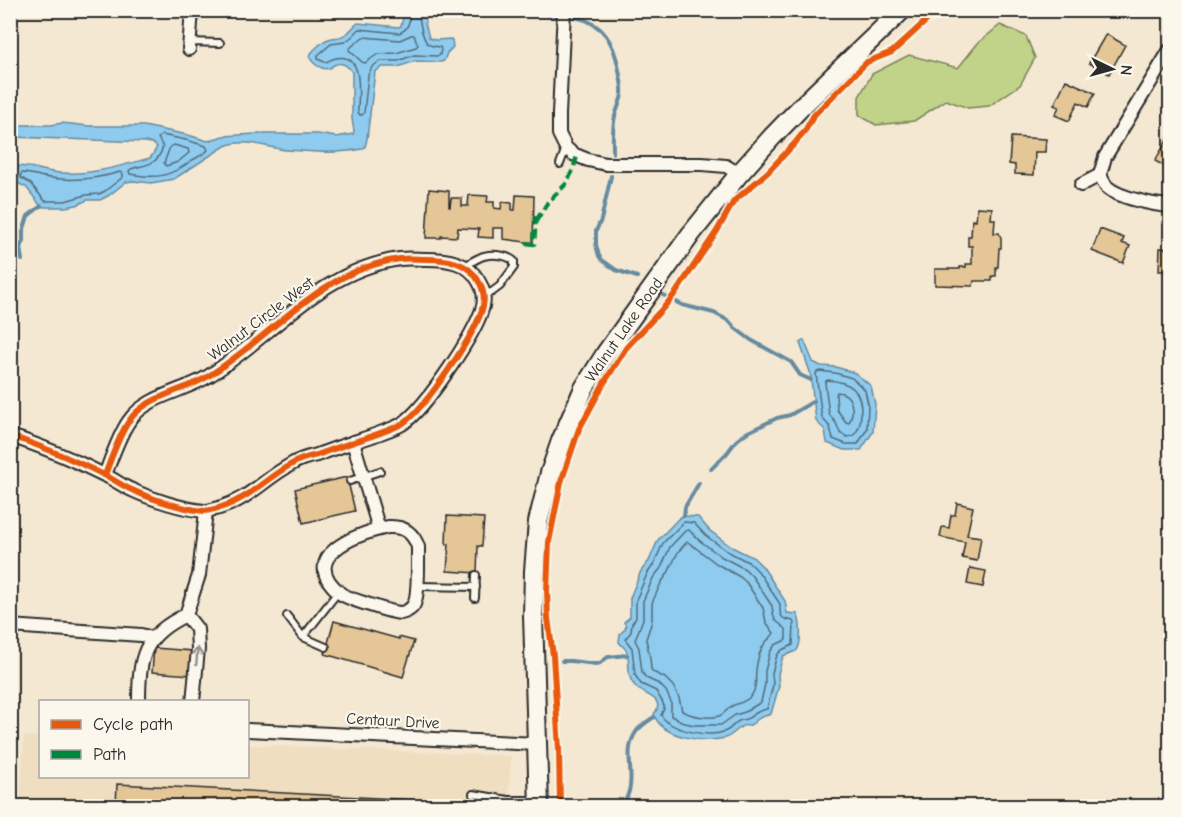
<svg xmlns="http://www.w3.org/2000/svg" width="1181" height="817" font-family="'Comic Neue',sans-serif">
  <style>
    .built { fill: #efdec0 }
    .green { fill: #c1d388; stroke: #767f5a; stroke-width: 1.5 }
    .water { fill: #8ecbee; stroke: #668ba0; stroke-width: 1.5 }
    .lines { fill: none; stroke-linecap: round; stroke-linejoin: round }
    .shore { stroke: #536b79; stroke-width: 1.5 }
    .stream { stroke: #668ba0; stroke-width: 4 }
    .building { fill: #e4c697; stroke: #2b2b2b; stroke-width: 1.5 }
    .lane-casing { stroke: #2b2b2b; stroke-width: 10 }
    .street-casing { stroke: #2b2b2b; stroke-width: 16 }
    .secondary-casing { stroke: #2b2b2b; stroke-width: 22 }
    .lane { stroke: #fbf7ec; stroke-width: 6 }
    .street { stroke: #fbf7ec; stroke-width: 12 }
    .secondary { stroke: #fbf7ec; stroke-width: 18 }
    .quiet { stroke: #00873e; stroke-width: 4.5; stroke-dasharray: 9 4.5; stroke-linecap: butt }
    .cycleway-casing { stroke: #fbf7ec; stroke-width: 10 }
    .cycleway { stroke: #e8590c; stroke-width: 6 }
    .oneway { stroke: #93918c }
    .labels { text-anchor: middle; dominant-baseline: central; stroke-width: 4.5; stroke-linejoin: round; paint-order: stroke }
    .street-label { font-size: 16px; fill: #2b2b2b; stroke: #fbf7ec }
  </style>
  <rect width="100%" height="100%" fill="#f4e8d2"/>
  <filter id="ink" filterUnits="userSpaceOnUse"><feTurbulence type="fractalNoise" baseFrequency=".0167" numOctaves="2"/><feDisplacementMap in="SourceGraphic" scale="12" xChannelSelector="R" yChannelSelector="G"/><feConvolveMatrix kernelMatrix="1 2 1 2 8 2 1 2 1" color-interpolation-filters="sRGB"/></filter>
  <g filter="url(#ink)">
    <!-- built -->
    <polygon class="built" points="24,736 40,737 40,776 248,776 248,745 511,756 508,806 20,806"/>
    <!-- green -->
    <polygon class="green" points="1000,25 1026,36 1035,58 1020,85 989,106 968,108 946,100 914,121 876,125 859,115 859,97 872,74 909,55 958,68 978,43"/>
    <!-- water -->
    <g class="water">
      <path d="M405,10L425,11V23L429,38L435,40L451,39L452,40L453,47L447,53L444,61L441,62L415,61L398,67H382L375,72L367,139L365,147L362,149C337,154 312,152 286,150C266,147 245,138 225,146L174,179L151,183L133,181L126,182L108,196L100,200H87L77,205L65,207H44L40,205L26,187L11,180V165C18,167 26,166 34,168C43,170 52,173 62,173C92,175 120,166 150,158L153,154L157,147L152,143L145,142L11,137V125H51L62,123L89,126H144L188,135L208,141L223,136L256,134H318L336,137L353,134L354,131L352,119V72C348,66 342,61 334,65C333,65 332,67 330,68C321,71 312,63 309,56C314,49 324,39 332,38C336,37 339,38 342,36C349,34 352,27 358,23L399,27L401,26Z"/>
      <polygon points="804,340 813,362 821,366 836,367 855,373 871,386 875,404 873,432 861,450 844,450 827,443 825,430 816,421 810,372 800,343"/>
      <path d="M682,516L698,517L709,530L730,546L754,558L763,567L785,601L787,613L797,614C801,620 802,644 797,650C794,653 787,654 783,656L778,674L779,686L771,714C767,716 762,716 758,719C757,720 752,724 750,725C746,727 745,724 741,727C735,731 732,736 725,738C704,743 661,738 654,714C667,698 643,695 636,687C624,675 632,663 626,650C624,647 621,645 619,642L620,634L625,629L626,626L624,622L630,617V598L641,571L649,561L658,540L678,519Z"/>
    </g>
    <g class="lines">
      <!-- shore -->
      <g class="shore">
        <path d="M410,10C410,20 409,30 399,33L359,29L353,36L345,42L331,44L318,55V59C329,65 326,60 336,58C365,52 358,95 358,112L360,115H362L364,113L368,75L372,67L380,61H398L414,55L437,56L440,55L441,49L440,47C427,46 426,44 422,32C420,24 419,18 419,10"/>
        <polygon points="411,35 414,35 418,45 416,47 396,53 378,54 365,63 362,62 349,50 350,48 363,37 400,40"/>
        <path d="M162,135L186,140L206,146L208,150C203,155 197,157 191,161C169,177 157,179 130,174L129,171L131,169C147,164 157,166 163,147L158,138Z"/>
        <polygon points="174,145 188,149 189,153 178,162 166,166 164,163 170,147"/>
        <path d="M120,172L123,174V177L105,191L99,194L86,195L65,201H45L30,183L21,178L20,176L22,173C32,173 40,177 50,178C73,181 97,179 120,172Z"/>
        <polygon points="820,371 835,373 852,378 865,390 868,404 867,429 858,444 846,444 833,439 830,427 822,418 816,374 817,372"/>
        <path d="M828,380C851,382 862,390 861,414C860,424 860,429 853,436L847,437L840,433L836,423L829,414L825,383L826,381Z"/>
        <path d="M837,392C853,393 855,411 849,423L846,422L837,410L836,395Z"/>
        <path d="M684,522L694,523L705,535L727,551L750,563L758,571L780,604V612L782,617L785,619L793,621L794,623L793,645L782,650L777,655L772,673L773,685L767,709C764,710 761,710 758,712C753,714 751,718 746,719C741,721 742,719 737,722C733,725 731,729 726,731C710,738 670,731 661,715L664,709L663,703L656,691L641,684L635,675L632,648L625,639L631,632L632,623L636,618V600L647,574L654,564L663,543Z"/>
        <polygon points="689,530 700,541 722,557 745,569 752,576 772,606 773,614 775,620 786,629 786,640 775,645 770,652 765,671 765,684 761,702 745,712 735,715 721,725 694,725 685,723 671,716 671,702 666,691 659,684 646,678 642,672 639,648 635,640 643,619 643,601 653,578 661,568 670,547 685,531"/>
        <path d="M688,542L717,564L740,577L746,582L763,608L766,622L774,633C772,637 768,639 765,643C760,650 757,661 756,670C755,678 757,685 753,693C750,700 741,703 734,705C728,707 725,714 719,716C709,719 691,716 682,711L679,698L673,686L665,678L653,672L651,669L650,658L646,639L652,621V603L661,583L668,573L678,552L686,543Z"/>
      </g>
      <!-- stream -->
      <g class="stream">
        <polyline points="519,10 556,16"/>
        <path d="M575,17C604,23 614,43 619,70C620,78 623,86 622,94C621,101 617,109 615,116C612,129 613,141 613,153"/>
        <polyline points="611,176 601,220 596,231 596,245 599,256 602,260 616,270 637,277"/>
        <polyline points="22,260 20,248 23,241 23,232 28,216 41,206"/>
        <polyline points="663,295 682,305 714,313 729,321 735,328 751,340 791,362 800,375 811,380"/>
        <polyline points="711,469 727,453 736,441 746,433 777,418 790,415 814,401"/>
        <polyline points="684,516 685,507 699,483"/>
        <polyline points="562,661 571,661 596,664 600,663 608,657 627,655"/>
        <path d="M622,806C641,779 620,756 636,732C640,726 648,721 654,717"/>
      </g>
    </g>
    <!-- building -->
    <g class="building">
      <polygon points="1106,34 1125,45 1109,74 1089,63"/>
      <polygon points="1066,80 1095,93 1088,107 1078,102 1069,121 1055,115 1059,107 1054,105"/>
      <polygon points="1170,135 1170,169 1155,161"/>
      <polygon points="1011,137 1046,139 1045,152 1035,152 1034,175 1015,174 1015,165 1009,164"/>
      <polygon points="429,189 449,191 449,207 450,207 451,198 462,198 462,206 468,206 469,195 488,196 487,202 494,202 494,208 501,209 502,202 512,203 512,210 515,210 516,195 534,196 533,243 503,239 503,228 493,228 493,238 478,237 479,229 458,228 457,237 441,236 441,238 426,238"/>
      <polygon points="977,207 992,208 991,219 995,219 994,233 999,233 1001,238 1001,248 999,248 998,267 996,267 996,276 992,276 992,281 974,281 973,286 935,285 935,269 960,269 960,267 966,267 966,264 972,264 972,246 968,246 968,236 971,236 972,220 976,221"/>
      <polygon points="1100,229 1124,238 1122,243 1130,246 1123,263 1092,251"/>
      <polygon points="1160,248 1170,249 1170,271 1159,271"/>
      <polygon points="347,477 355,511 303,523 295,489"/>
      <polygon points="957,503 973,507 967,535 981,537 977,561 962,558 965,542 940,537 942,527 949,528 951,515 955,515"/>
      <polygon points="447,516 484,518 482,546 478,546 477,573 447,571 449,544 446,544"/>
      <polygon points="970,568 986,571 983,587 967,584"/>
      <polygon points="334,621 399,639 399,637 414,641 403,677 325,654"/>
      <polygon points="154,648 193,651 191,675 152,672"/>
      <polygon points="117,784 414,800 413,806 116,806"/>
    </g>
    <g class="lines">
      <!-- lane casing -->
      <g class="lane-casing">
        <g id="lane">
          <polyline points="190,42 220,43"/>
          <polyline points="560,164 566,148"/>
          <path d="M465,266C470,263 474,260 479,258C488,253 506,254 514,261V267L500,286L492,292L484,293"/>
          <polyline points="350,481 380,471"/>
          <polyline points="417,586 476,587"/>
          <polyline points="475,598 476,575"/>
          <polyline points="287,616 303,637 326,647"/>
          <polyline points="303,637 338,592"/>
          <polyline points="473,794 508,800 538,800"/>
        </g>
      </g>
      <!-- street casing -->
      <g class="street-casing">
        <g id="street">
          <polyline points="564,10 559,114 559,134 566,148 573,154 588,160 606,164 702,164 726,166 739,174"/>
          <polyline points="189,49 192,10"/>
          <polyline points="1100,175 1105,157 1170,50"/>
          <path d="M1100,175C1102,179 1104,184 1107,187C1119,198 1155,205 1170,206"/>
          <polyline points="1081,185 1100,175"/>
          <path d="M10,436C42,446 74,460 104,475C114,479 122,486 132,490C151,499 183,509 204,511C209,511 214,509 219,508C250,499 265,478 292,464C299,459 308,457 317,455C335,448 354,442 372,436C382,432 393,429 402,424C425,409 477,332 483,306C485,297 483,288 478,280C468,262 447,259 427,259C418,259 409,258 400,259C319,270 272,337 207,377C182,392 146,396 129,421C119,435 111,459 105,475"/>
          <polyline points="353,442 379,529"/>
          <path d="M388,527C404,526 413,532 418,547C418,560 419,598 413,606C410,610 406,612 401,613C393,613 345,598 340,593C296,556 357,534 388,527Z"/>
          <polyline points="186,615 197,629 198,649 193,702"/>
          <polyline points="10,626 141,635 152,638"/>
          <path d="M139,702C139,657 143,635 186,615L199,575L206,511"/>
          <polyline points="248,730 537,744"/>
        </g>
      </g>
      <!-- secondary casing -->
      <g class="secondary-casing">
        <polyline id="secondary" points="539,806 533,616 534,571 538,522 550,473 561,441 584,388 606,353 691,234 739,174 772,137 805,103 902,10"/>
      </g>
      <!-- lane -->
      <use href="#lane" class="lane"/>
      <!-- street -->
      <use href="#street" class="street"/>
      <!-- secondary -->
      <use href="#secondary" class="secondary"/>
      <!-- quiet -->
      <g class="quiet">
        <polyline points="536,221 548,202 566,184 573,170 577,156"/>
        <polyline points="526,243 534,244 536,216"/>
      </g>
      <!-- cycleway casing -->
      <g class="cycleway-casing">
        <g id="cycleway">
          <path d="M10,436C42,446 74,460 104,475C114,479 122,486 132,490C151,499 183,509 204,511C209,511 214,509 219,508C250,499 265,478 292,464C299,459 308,457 317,455C335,448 354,442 372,436C382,432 393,429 402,424C425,409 477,332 483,306C485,297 483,288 478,280C468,262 447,259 427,259C418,259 409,258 400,259C319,270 272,337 207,377C182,392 146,396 129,421C119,435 111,459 105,475"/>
          <polyline points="560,806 559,749 553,656 548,618 547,591 549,542 561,482 579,429 604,383 626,348 665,306 677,291 717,231 734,201 768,172 795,143 806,129 814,115 867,62 892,52 938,10"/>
        </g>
      </g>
      <!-- cycleway -->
      <use href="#cycleway" class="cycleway"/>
    </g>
    <!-- one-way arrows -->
    <defs><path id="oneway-shaft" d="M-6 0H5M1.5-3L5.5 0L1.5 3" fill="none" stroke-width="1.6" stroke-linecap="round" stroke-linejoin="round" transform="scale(1.5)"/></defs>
    <use class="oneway" href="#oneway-shaft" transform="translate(197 656) rotate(-85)"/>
  </g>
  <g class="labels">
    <!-- street labels -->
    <g class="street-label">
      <text transform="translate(261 319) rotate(-37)">Walnut Circle West</text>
      <text transform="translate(624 330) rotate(-55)">Walnut Lake Road</text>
      <text transform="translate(393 721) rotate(3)">Centaur Drive</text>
    </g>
  </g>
  <!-- margin -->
  <rect width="1181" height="817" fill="none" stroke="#fbf7ec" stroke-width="36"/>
  <rect x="18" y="18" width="1145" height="781" fill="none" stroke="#2b2b2b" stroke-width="2" filter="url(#ink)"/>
  <!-- legend -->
  <rect x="39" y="700" width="210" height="78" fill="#fbf7ec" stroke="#a8a59f" stroke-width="1.5"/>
  <rect x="51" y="720" width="30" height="9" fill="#e8590c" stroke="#a8a59f" stroke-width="1.5"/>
  <text x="93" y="730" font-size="18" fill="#2b2b2b">Cycle path</text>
  <rect x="51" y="750" width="30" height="9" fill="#00873e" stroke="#a8a59f" stroke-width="1.5"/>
  <text x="93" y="760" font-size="18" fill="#2b2b2b">Path</text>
  <!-- north arrow -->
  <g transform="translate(1112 69) rotate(95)" stroke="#fbf7ec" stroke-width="4.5" paint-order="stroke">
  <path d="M0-4.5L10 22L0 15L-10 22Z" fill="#2b2b2b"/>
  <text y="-9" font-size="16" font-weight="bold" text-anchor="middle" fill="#2b2b2b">N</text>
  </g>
</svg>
